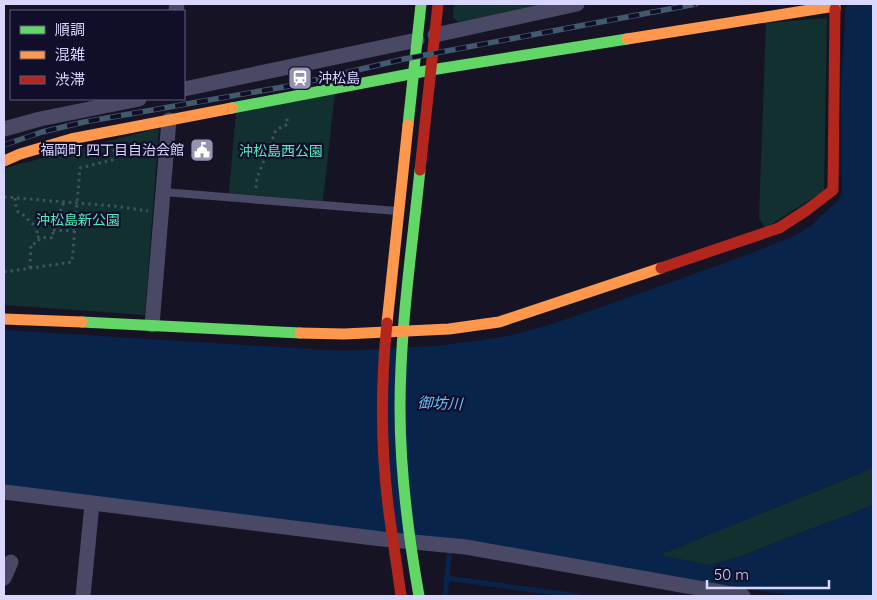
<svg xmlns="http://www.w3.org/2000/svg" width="877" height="600" font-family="Quicksand,'Noto Sans JP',sans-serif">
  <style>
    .green { fill: #11302f }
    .water { fill: #09244b }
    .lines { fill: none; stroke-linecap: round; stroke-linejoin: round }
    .stream { stroke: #09244b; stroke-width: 5 }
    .path { stroke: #415161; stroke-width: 3; stroke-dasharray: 2.5 4; stroke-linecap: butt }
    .lane { stroke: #494965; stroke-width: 8 }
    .street { stroke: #494965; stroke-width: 15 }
    .fast { stroke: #63d668; stroke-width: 11 }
    .slow { stroke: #ff974d; stroke-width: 11 }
    .jam { stroke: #b3261e; stroke-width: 11 }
    .rail-casing { stroke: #425a6d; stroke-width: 5.5 }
    .rail { stroke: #110e2a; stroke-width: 4; stroke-dasharray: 11; stroke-linecap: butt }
    .labels { text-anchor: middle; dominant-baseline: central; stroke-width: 4.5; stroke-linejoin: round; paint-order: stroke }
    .poi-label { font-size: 14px; fill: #d9d7ff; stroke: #110e2a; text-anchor: start }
    .park-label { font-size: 14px; fill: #57eabe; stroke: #110e2a }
    .water-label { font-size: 15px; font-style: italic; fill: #65c0ff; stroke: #110e2a }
  </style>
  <rect width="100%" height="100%" fill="#161424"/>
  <!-- green -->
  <g class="green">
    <polygon points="454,4 543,4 458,22 453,18"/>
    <polygon points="827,18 824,191 765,228 759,218 766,23"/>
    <polygon points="335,93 323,201 229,193 236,112"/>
    <polygon points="159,128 145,315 4,305 4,168"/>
    <polygon points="873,468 873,505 736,558 708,565 659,555"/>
  </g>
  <!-- water -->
  <polygon class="water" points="846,4 873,4 873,468 660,555 708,565 736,558 873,505 873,596 797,596 4,486 4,330 342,351 437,346 476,341 508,336 546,326 596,309 744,256 794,236 811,226 833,205 834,206 842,194 841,88"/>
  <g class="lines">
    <!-- stream -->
    <g class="stream">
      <polyline points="446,578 578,596"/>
      <polyline points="445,596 450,548"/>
    </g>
    <!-- path -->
    <g class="path">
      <polyline points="256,188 257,178 276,130 288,124 286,115"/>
      <polyline points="4,197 114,206 148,211"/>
      <polyline points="15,198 15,203 18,212 25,216 31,223 37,226"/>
      <polygon points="37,222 53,222 53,238 37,237"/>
      <polyline points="53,222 63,207 63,201"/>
      <polyline points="53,230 75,231"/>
      <polyline points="30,268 31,244 37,243 41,237"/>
      <polyline points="4,272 72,262 80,168 116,159 114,149"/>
    </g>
    <!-- lane -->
    <polyline class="lane" points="163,192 397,211"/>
    <!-- street -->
    <g class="street">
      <polyline points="176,11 177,4"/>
      <polyline points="435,35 577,4"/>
      <polyline points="184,89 417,40"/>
      <polyline points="4,129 40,119 139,99"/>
      <polyline points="152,325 169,120"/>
      <polyline points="4,492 382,539 466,547 743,596"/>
      <polyline points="4,578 11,562"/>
      <polyline points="83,596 92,504"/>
    </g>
    <!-- fast -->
    <g class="fast">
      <polyline points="232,108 431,70 627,39"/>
      <polyline points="408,125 421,4"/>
      <polyline points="82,322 300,333"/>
      <path d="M419,596C408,534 400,471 400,408C400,328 412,248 420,170"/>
    </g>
    <!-- slow -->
    <g class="slow">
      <polyline points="627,39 835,6 835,9"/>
      <polyline points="4,161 20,154 71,139 232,108"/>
      <polyline points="4,319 82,322"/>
      <polyline points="387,323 408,125"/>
      <polyline points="300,333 344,334 449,329 499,322 661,268"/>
    </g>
    <!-- jam -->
    <g class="jam">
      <polyline points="420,170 438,4"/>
      <polyline points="661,268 779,228 807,210 833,190 835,9"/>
      <path d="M387,323C381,381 381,447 388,505C392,536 397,566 401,596"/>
    </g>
    <!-- rail casing -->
    <g class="rail-casing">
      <polyline id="rail" points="4,145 42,132 84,122 289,86 404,59 696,4"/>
    </g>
    <!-- rail -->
    <use href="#rail" class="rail"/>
  </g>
  <!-- icons -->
  <defs>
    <g id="station-square" transform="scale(1.25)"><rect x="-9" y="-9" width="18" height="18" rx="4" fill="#9593b2" stroke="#110e2a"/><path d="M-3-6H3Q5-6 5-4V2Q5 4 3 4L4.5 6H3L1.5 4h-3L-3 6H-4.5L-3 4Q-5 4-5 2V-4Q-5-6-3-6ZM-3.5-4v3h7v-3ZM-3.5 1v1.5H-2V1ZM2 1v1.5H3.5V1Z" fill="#fff"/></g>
    <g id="civic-square" transform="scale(1.25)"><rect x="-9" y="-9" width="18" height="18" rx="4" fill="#9593b2" stroke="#110e2a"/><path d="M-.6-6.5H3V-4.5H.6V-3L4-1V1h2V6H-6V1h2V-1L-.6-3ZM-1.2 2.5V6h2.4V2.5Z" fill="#fff"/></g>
  </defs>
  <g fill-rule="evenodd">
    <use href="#station-square" x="300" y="78"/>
    <use href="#civic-square" x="202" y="150"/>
  </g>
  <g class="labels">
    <!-- poi labels -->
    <g class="poi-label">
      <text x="318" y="78">沖松島</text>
      <text x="184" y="150" text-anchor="end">福岡町 四丁目自治会館</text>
    </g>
    <!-- park labels -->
    <g class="park-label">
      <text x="281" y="151">沖松島西公園</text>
      <text x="78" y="220">沖松島新公園</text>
    </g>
    <!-- water labels -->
    <g class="water-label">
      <text transform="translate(440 403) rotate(2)">御坊川</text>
    </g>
  </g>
  <!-- border -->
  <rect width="877" height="600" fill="none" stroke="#d9d7ff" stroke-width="10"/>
  <!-- legend -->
  <rect x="10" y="10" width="175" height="90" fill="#110e2a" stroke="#615e7f"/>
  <rect x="20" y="26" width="25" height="8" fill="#63d668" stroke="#615e7f"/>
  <text x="55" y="35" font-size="15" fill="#d9d7ff">順調</text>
  <rect x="20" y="51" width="25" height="8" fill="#ff974d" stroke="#615e7f"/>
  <text x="55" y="60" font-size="15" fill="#d9d7ff">混雑</text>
  <rect x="20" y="76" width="25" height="8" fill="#b3261e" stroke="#615e7f"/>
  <text x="55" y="85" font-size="15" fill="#d9d7ff">渋滞</text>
  <!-- scale -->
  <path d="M707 580v8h122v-8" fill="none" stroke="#d9d7ff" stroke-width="2.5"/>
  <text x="714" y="580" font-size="15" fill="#d9d7ff" stroke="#110e2a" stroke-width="4" paint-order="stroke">50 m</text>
</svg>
